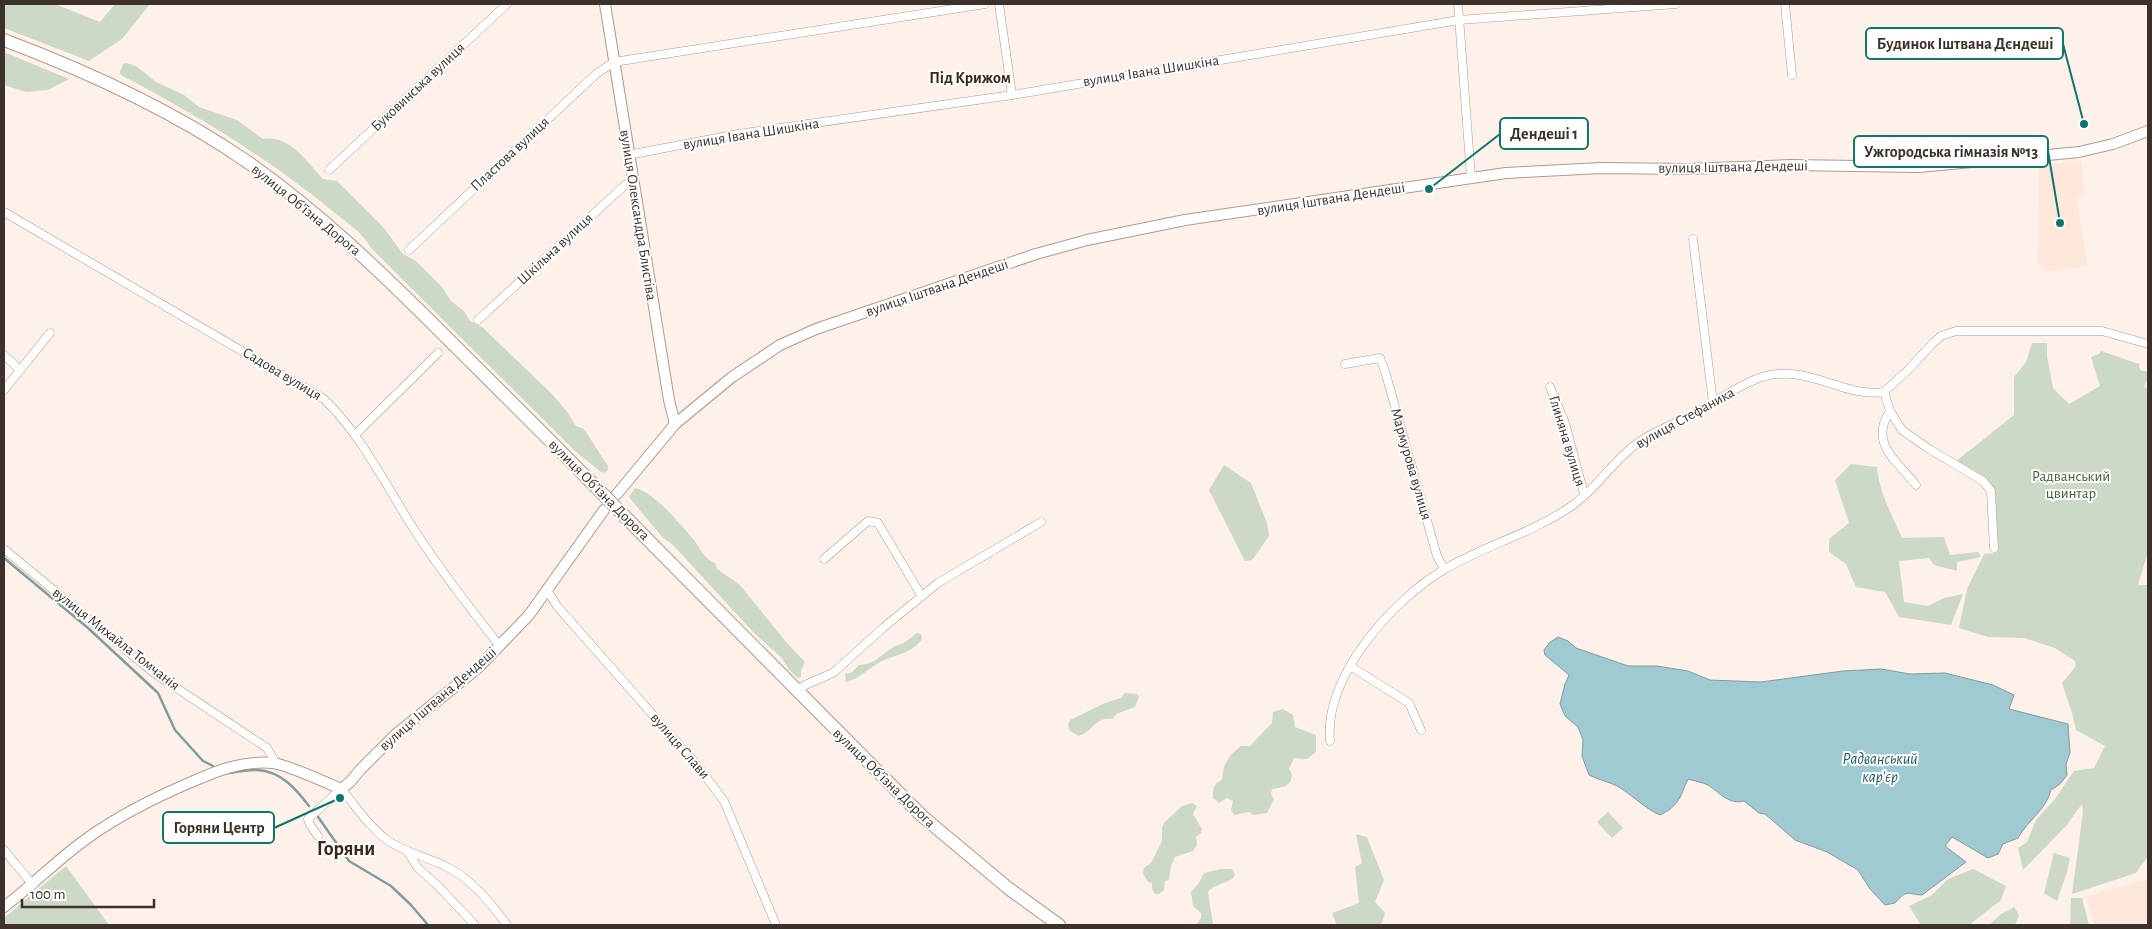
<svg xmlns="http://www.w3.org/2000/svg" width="2152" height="929" font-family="'Alegreya Sans',sans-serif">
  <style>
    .built { fill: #fee8db }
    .green { fill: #cbd9c6 }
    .water { fill: #9fcad1; stroke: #829c9f }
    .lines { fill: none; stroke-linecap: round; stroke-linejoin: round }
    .stream { stroke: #829c9f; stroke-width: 2.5 }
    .minor-casing { stroke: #b49989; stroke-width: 9 }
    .tertiary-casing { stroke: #b49989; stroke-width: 12 }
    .trunk-casing { stroke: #b49989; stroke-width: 14 }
    .minor { stroke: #fff; stroke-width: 8 }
    .tertiary { stroke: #fff; stroke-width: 10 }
    .trunk { stroke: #fff; stroke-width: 12 }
    .trunk-bridge-casing { stroke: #b49989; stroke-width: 14; stroke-linecap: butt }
    .trunk-bridge { stroke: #fff; stroke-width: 12 }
    .labels { text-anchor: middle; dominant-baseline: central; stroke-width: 4; stroke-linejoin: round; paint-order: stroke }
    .street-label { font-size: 15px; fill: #3d312b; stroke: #fff }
    .park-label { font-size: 15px; fill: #426237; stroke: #fff }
    .neighbourhood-label { font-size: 16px; font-weight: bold; fill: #3c2719; stroke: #fff }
    .water-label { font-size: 16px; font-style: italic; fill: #205a64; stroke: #fff }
    .district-label { font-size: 20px; font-weight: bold; fill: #3c2719; stroke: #fff }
    .leader { fill: none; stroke: #0f766e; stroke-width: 2 }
    .callout-dot { fill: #0f766e; stroke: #fff; stroke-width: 2 }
    .callout { fill: #fff; stroke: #0f766e; stroke-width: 2 }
    .callout-label { font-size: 16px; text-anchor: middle; font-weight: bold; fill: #3d312b }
  </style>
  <rect width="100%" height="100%" fill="#fdf1ea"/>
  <!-- built -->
  <g class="built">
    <polygon points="2081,162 2085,194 2087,195 2077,198 2088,266 2045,272 2038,262 2039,165"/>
    <polygon points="2148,879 2148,925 2094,925 2087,896"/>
  </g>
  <!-- green -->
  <g class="green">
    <polygon points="4,4 55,4 100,22 115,4 150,4 122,39 89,61 4,28"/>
    <polygon points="4,52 69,79 48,90 26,92 4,85"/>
    <path d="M126,63L136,66L156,82L184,95L199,107L237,120L263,139C290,135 306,161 323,179L337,181L384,228L403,254L416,261L442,287L451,301L464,311L470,321L482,327L552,394L568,413L576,426L584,429L608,466V470L604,473L601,472L575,451L371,248C363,232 343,220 330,209C263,155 197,115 121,75L120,72L123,64Z"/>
    <polygon points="2032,343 2047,343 2047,357 2053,388 2069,404 2100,386 2091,357 2099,354 2101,351 2139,364 2140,370 2148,372 2148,379 2144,386 2148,390 2148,551 2138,585 2148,585 2148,856 2136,873 2072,894 2083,812 2082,804 2066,826 2023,870 2018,848 2027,842 2036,820 2055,799 2074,771 2094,768 2105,746 2076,730 2072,713 2062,683 2076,666 2075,661 2055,648 2024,638 1988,637 1959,628 1967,589 1984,554 1995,553 1993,487 1955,462 2014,415 2014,377 2026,362"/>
    <path d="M1851,464L1877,467C1879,492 1892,515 1902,538L1944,537L1950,555L1978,552L1981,557L1957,562V571L1934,565L1929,558L1899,561L1904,602L1928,606L1944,598L1963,594L1951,625L1899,617L1885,592L1856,587L1846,564L1829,552V539L1849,523L1835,480Z"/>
    <polygon points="1224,465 1251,483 1267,523 1269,536 1252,560 1245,561 1209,490"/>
    <path d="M635,488C654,492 681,525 694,540C700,548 705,560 715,563L717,569L740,585L787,643L805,662L801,671V677L798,678L789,670L782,658L755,634L673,545L663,538L629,497Z"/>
    <path d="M917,633L921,634L922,639C913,653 894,655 880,662C869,668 859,679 846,682L845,674L851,673L859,665L867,664L874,661L895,646L904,643Z"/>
    <path d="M1125,693L1137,694L1139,697L1135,707L1116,714L1113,719C1093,717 1093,733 1078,736L1069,730L1068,725L1070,720L1105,703L1121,698Z"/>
    <path d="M1283,709L1293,715L1295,727L1316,735V752L1307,759L1294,758L1289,769L1292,774C1291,788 1283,787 1272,789L1271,794L1274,799L1267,813L1254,815L1249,812L1234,815L1231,810L1233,801L1227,798L1219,803L1213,798C1213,790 1213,783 1222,780C1223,764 1228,756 1241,746H1250L1272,723L1273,712Z"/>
    <polygon points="1192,803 1197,806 1193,814 1202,829 1201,833 1196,837 1197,845 1193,851 1175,857 1171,866 1169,880 1165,881 1164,890 1159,894 1155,894 1152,889 1152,883 1148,882 1143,873 1144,868 1151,863 1162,841 1162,828 1164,823 1182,806"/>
    <polygon points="1608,812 1623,828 1612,838 1597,822"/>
    <polygon points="1356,834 1367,837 1384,880 1375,902 1385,913 1381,925 1337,925 1332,913 1359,903 1355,867 1362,863"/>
    <polygon points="2054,853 2070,858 2067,872 2057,901 2044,893"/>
    <polygon points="66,866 109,925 4,925 4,918"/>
    <path d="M1221,869H1232C1243,883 1216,881 1208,892L1213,924L1215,925H1196L1201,918V913L1193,906L1191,892L1199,883L1204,873Z"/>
    <polygon points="1973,869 2006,886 2001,900 1969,925 1921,925 1909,906 1932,895 1948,879"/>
    <polygon points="2071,898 2082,898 2089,925 2070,925"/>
    <polygon points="2014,907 2019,915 2015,925 1989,925 2001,914"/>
  </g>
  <!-- water -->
  <path class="water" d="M1558,637L1568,641L1576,648L1628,666H1657L1688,671L1710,680L1761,682L1843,671L1881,669L1910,674L1945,673L1993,685L2014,695L2009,709L2068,724L2070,753L2066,764L2067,775L2060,784L2051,790C2046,810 2028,820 2018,838L2003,844L1998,854L1988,858L1952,837L1945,846L1966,862L1922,895C1905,894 1908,889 1895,903L1885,905L1870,889L1858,870L1827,852L1795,840L1765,814L1759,813L1744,801C1729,805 1720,793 1708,785C1702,782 1694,781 1688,779C1680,797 1679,806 1660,815C1647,810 1632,795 1619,787C1610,782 1599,780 1589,775L1582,756L1583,740L1578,727L1565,716L1560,704L1565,684L1569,675L1545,655L1544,650L1549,643Z"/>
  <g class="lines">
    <!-- stream -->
    <g class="stream">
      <polyline points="4,558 88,628 158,693 175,730 203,761 213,766"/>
      <path d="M225,773C235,773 246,769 257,770C281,771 296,789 309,806"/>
      <polyline points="316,814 349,861 391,886 411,905 428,925"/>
    </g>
    <!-- minor casing -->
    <g class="minor-casing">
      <g id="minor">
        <polyline points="999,4 1012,95"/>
        <polyline points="1458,4 1471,177"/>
        <polyline points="1785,4 1792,75"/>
        <polyline points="628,155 738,134 1012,95 1459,20 1676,4"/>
        <polyline points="329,170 507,4"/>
        <path d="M4,212L324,399C363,437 386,486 415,531C441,571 470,608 499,645"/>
        <polyline points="1693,239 1713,403"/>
        <polyline points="409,250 596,74 614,62 985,4"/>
        <polyline points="478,320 625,185 634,180"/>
        <polyline points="4,355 20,370"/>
        <polyline points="1345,364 1380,358 1385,371 1437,556 1444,569"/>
        <polyline points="1550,387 1565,423 1584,494"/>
        <polyline points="4,390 50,333"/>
        <polyline points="1884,392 1890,411 1902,430 1929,449 1983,481 1991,491 1994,548"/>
        <path d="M1890,411C1869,443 1896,460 1916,485"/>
        <polyline points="356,434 438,353"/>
        <polyline points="4,549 154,673 267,748 276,763"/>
        <polyline points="824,559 868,521 878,523 921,595"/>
        <polyline points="547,590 557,606 696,764 724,801 776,925"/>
        <polyline points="1350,666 1409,703 1421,730"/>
        <polyline points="797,692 805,685 833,673 884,627 938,583 1041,522"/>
        <path d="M1330,741C1324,677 1392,600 1445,569C1486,545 1533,533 1573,505C1594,490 1610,466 1630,449C1649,432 1677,424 1699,411C1719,400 1740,384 1762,377C1809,363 1842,398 1884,392L1908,370L1933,343L1941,336L1956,331H2102L2148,344"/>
        <path d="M318,836L310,825L308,819L341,789C356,806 368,826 387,840C404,852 424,856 443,865C470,877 490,902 507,925"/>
        <polyline points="4,850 33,885"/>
        <polyline points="408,852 417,867 438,886 475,925"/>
      </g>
    </g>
    <!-- tertiary casing -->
    <g class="tertiary-casing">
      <g id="tertiary">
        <polyline points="605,4 669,400 675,424"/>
        <polyline points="617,494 675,424 732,377 780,345 816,329 1036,254 1087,240 1185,220 1506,173 1601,168 1687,169 1792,165 1919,167 2079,152 2113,144 2148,131"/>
        <path d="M4,907C33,885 59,858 89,837C120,815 154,798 189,783C216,771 243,760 273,763C288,765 325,782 341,789L350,782L360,770L395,735L479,667L529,615L604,510"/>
      </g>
    </g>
    <!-- trunk casing -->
    <g class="trunk-casing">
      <g id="trunk">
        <path d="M4,40C89,72 172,110 246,161C319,212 382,273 445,336C491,382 538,428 584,475"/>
        <polyline points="655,547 922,816 1008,888 1059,925"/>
      </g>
    </g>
    <!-- minor -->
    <use href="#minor" class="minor"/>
    <!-- tertiary -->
    <use href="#tertiary" class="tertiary"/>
    <!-- trunk -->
    <use href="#trunk" class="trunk"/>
    <!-- trunk-bridge casing -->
    <g class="trunk-bridge-casing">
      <polyline id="trunk-bridge" points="584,475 655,547"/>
    </g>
    <!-- trunk-bridge -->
    <use href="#trunk-bridge" class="trunk-bridge"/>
  </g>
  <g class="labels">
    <!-- street labels -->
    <g class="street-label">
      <text transform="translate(1151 71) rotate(-9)">вулиця Івана Шишкіна</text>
      <text transform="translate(418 87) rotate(-43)">Буковинська вулиця</text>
      <text transform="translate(751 134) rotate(-9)">вулиця Івана Шишкіна</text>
      <text transform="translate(510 154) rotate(-43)">Пластова вулиця</text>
      <text transform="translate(1733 167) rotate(-1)">вулиця Іштвана Дендеші</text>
      <text transform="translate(1331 199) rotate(-9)">вулиця Іштвана Дендеші</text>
      <text transform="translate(306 210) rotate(39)">вулиця Обʼїзна Дорога</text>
      <text transform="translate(638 215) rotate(81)">вулиця Олександра Блистіва</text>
      <text transform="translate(555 249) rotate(-43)">Шкільна вулиця</text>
      <text transform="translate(937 288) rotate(-19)">вулиця Іштвана Дендеші</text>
      <text transform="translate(282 374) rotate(31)">Садова вулиця</text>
      <text transform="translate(1685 418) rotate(-29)">вулиця Стефаника</text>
      <text transform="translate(1567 441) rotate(73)">Глиняна вулиця</text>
      <text transform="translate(1411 464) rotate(74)">Мармурова вулиця</text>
      <text transform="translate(599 490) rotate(45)">вулиця Обʼїзна Дорога</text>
      <text transform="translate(116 639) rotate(38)">вулиця Михайла Томчанія</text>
      <text transform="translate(438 699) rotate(-41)">вулиця Іштвана Дендеші</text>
      <text transform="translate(680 746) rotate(49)">вулиця Слави</text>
      <text transform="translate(884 778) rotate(44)">вулиця Обʼїзна Дорога</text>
    </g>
    <!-- park labels -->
    <g class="park-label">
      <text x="2071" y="476">Радванський<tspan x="2071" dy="17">цвинтар</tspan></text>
    </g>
    <!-- neighbourhood labels -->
    <g class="neighbourhood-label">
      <text x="970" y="78">Під Крижом</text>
    </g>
    <!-- water labels -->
    <g class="water-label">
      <text x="1880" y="759">Радванський<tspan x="1880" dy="18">карʼєр</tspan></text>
    </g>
    <!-- district labels -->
    <g class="district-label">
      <text x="346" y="849">Горяни</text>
    </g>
  </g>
  <!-- callouts -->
  <path class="leader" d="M2084 124L2063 44M1429 189L1500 134M2060 223L2048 151M340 798L274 828"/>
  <g class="callout-dot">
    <circle cx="2084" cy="124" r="5"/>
    <circle cx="1429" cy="189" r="5"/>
    <circle cx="2060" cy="223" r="5"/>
    <circle cx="340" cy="798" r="5"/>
  </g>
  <g class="callout">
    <rect x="1866" y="28" width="197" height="31" rx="5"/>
    <rect x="1500" y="118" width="88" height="31" rx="5"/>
    <rect x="1854" y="136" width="194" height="31" rx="5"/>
    <rect x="163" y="812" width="111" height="31" rx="5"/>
  </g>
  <g class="callout-label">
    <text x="1965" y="49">Будинок Іштвана Дєндеші</text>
    <text x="1544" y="139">Дендеші 1</text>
    <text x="1951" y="157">Ужгородська гімназія №13</text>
    <text x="219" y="833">Горяни Центр</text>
  </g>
  <!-- border -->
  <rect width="2152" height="929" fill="none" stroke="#3d312b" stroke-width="10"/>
  <!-- scale -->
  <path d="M22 899v8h132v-8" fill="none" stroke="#3d312b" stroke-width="2.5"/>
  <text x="30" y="899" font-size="15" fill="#3d312b" stroke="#ffffff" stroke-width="4" paint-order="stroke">100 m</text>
</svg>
